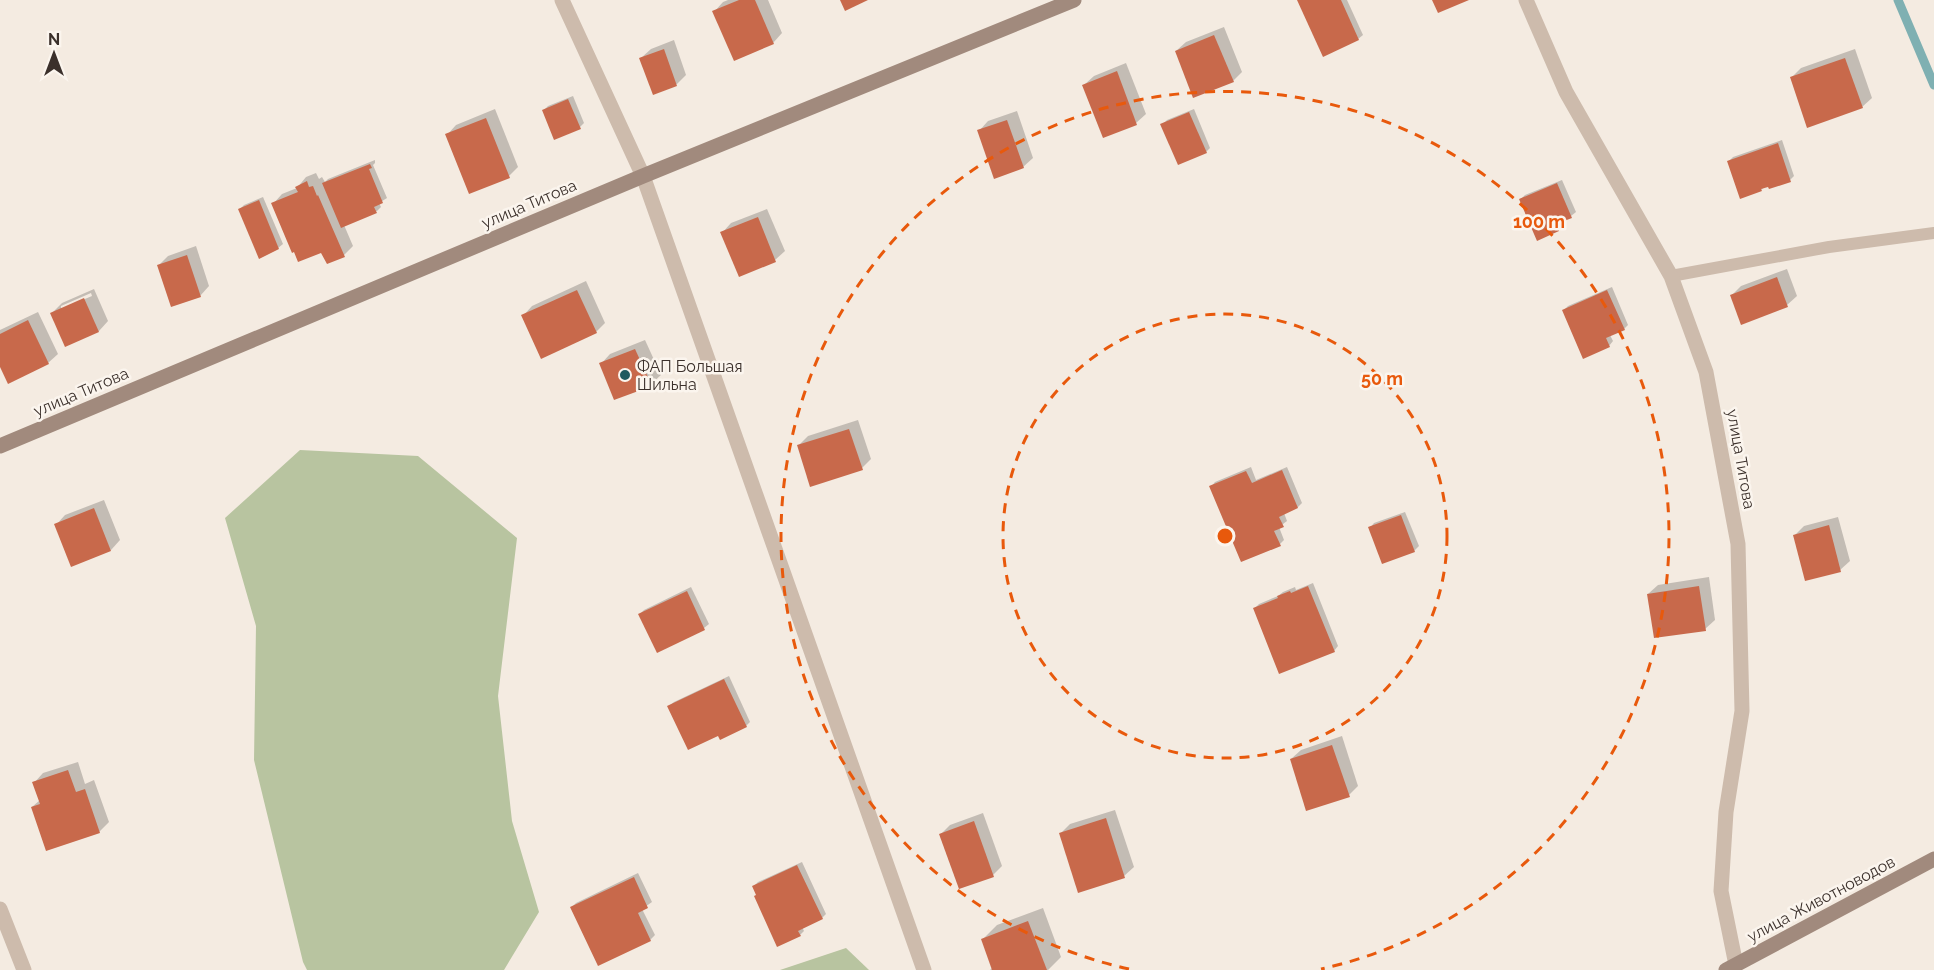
<svg xmlns="http://www.w3.org/2000/svg" width="1934" height="970" font-family="Raleway,sans-serif">
  <style>
    .green { fill: #b8c4a0 }
    .shadow { fill: #0003; fill-rule: evenodd }
    .lines { fill: none; stroke-linecap: round; stroke-linejoin: round }
    .stream { stroke: #7fb0b2; stroke-width: 9 }
    .building { fill: #c8694b }
    .lane { stroke: #cdbbac; stroke-width: 12 }
    .street { stroke: #cdbbac; stroke-width: 15 }
    .secondary { stroke: #a18a7d; stroke-width: 15 }
    .ring { fill: none; stroke: #e8590c; stroke-width: 3; stroke-dasharray: 10 8 }
    .poi-dot { fill: #1f5a5e; stroke: #fbf5ee; stroke-width: 2 }
    .labels { text-anchor: middle; dominant-baseline: central; stroke-width: 5; stroke-linejoin: round; paint-order: stroke }
    .street-label { font-size: 16px; fill: #3b302b; stroke: #fbf5ee }
    .poi-label { font-size: 16px; fill: #3b302b; stroke: #fbf5ee; text-anchor: start }
    .centre { fill: #e8590c; stroke: #fbf5ee; stroke-width: 3 }
    .ring-label { font-size: 18px; text-anchor: middle; font-weight: bold; fill: #e8590c; stroke: #fbf5ee; stroke-width: 5; stroke-linejoin: round; paint-order: stroke }
  </style>
  <rect width="100%" height="100%" fill="#f4ebe1"/>
  <!-- green -->
  <g class="green">
    <polygon points="300,450 418,456 517,538 498,696 512,821 539,912 504,970 307,970 303,962 254,760 256,626 225,518"/>
    <polygon points="846,948 869,970 780,970"/>
  </g>
  <!-- shadow -->
  <g class="shadow">
    <polygon points="728,0 768,0 782,33 773,43 714,12 723,2"/>
    <polygon points="1299,0 1347,0 1363,35 1358,39"/>
    <polygon points="1224,27 1242,72 1233,81 1176,51 1186,42"/>
    <polygon points="674,40 686,75 677,84 654,93 641,58 651,49"/>
    <polygon points="1855,49 1872,98 1862,107 1792,77 1801,68"/>
    <polygon points="1126,63 1146,114 1136,123 1084,85 1094,76"/>
    <polygon points="573,96 584,123 580,127 543,111 548,106"/>
    <polygon points="495,109 518,167 509,176 447,135 456,125"/>
    <polygon points="1194,109 1210,148 1206,152 1162,125 1167,120"/>
    <polygon points="1017,111 1033,158 1023,167 979,131 988,121"/>
    <polygon points="1782,140 1794,176 1790,180 1766,186 1761,190 1729,161 1733,157"/>
    <polygon points="375,160 375,163 373,165 387,198 379,203 381,207 377,211 344,225 353,246 344,255 321,251 273,204 282,194 297,188 306,177 316,173 319,179 322,177 325,182 328,179"/>
    <polygon points="1562,180 1576,212 1571,216 1561,221 1563,226 1558,230 1521,199 1525,195"/>
    <polygon points="263,197 283,244 278,248 240,209 244,205"/>
    <polygon points="767,209 785,251 775,260 740,275 722,233 731,223"/>
    <polygon points="196,246 209,286 200,296 159,265 168,256"/>
    <polygon points="1787,269 1797,296 1787,305 1742,323 1731,296 1741,286"/>
    <polygon points="586,281 605,323 596,332 523,316 532,306"/>
    <polygon points="1612,287 1628,325 1624,329 1610,335 1613,341 1609,346 1564,310 1568,306"/>
    <path d="M94,289L108,321L99,331L66,345L52,313L62,303ZM91,293L92,296L61,309V306Z"/>
    <polygon points="38,312 58,354 48,363 0,363 0,330"/>
    <polygon points="645,340 661,375 651,384 615,399 601,364 610,354"/>
    <polygon points="858,420 871,459 862,468 798,446 808,436"/>
    <polygon points="1251,467 1256,480 1287,467 1302,503 1298,507 1284,513 1287,521 1279,527 1284,540 1280,544 1211,487 1215,482"/>
    <polygon points="104,500 120,540 111,550 56,525 65,515"/>
    <polygon points="1405,512 1419,546 1414,551 1370,528 1374,523"/>
    <polygon points="1838,517 1850,561 1840,570 1795,535 1804,526"/>
    <polygon points="1709,577 1715,620 1705,629 1648,594 1658,585"/>
    <polygon points="1313,583 1338,646 1334,651 1255,608 1259,604 1278,596 1283,592 1295,587 1296,590"/>
    <polygon points="691,587 709,624 704,628 640,614 644,610"/>
    <polygon points="729,676 750,722 746,726 719,734 669,706 674,702"/>
    <polygon points="1342,736 1358,786 1349,795 1291,759 1301,750"/>
    <polygon points="78,762 85,784 94,780 109,822 99,832 32,807 40,800 34,783 43,773"/>
    <polygon points="1115,810 1134,867 1124,876 1060,834 1070,824"/>
    <polygon points="983,813 1002,866 993,875 940,835 950,825"/>
    <polygon points="802,862 826,914 822,918 802,927 804,931 800,935 758,895 754,886 758,882"/>
    <polygon points="638,873 652,902 642,909 655,935 650,940 599,964 572,907 576,903"/>
    <polygon points="1043,908 1061,957 1048,970 990,970 993,967 983,939 997,925"/>
  </g>
  <g class="lines">
    <!-- stream -->
    <polyline class="stream" points="1898,0 1934,85"/>
  </g>
  <!-- building -->
  <g class="building">
    <polygon points="739,0 755,0 774,44 734,61 712,11"/>
    <polygon points="840,0 868,0 845,11"/>
    <polygon points="1297,0 1341,0 1359,40 1323,57"/>
    <polygon points="1432,0 1469,0 1438,13"/>
    <polygon points="1214,35 1234,82 1193,98 1175,51"/>
    <polygon points="664,49 677,86 653,95 639,58"/>
    <polygon points="1845,58 1863,108 1807,128 1790,77"/>
    <polygon points="1117,71 1137,125 1103,138 1082,85"/>
    <polygon points="568,99 581,129 554,140 542,110"/>
    <polygon points="1189,112 1207,153 1178,165 1160,124"/>
    <polygon points="486,118 510,178 469,194 445,134"/>
    <polygon points="1007,120 1024,168 994,179 977,130"/>
    <polygon points="1778,143 1791,182 1769,189 1768,187 1761,189 1762,191 1740,199 1727,161"/>
    <polygon points="370,164 372,168 369,169 383,203 374,207 377,213 341,228 322,183"/>
    <polygon points="307,181 309,187 313,186 317,196 318,195 345,257 327,264 321,253 298,262 294,252 292,253 271,203 298,192 295,187"/>
    <polygon points="1557,183 1572,218 1556,224 1559,231 1537,241 1519,199"/>
    <polygon points="259,200 279,249 259,259 238,209"/>
    <polygon points="758,217 776,262 739,277 720,232"/>
    <polygon points="187,255 201,297 171,307 157,265"/>
    <polygon points="1777,277 1788,307 1741,325 1730,295"/>
    <polygon points="577,290 597,333 541,359 521,315"/>
    <polygon points="1607,290 1625,330 1606,338 1610,347 1583,359 1562,310"/>
    <polygon points="84,298 99,332 65,347 50,313"/>
    <polygon points="28,320 49,364 8,384 0,367 0,334"/>
    <polygon points="635,349 652,386 614,400 599,363"/>
    <polygon points="849,429 863,470 810,487 797,445"/>
    <polygon points="1282,470 1298,508 1279,517 1284,527 1274,531 1281,546 1241,562 1209,486 1246,471 1252,483"/>
    <polygon points="94,508 111,551 71,567 54,524"/>
    <polygon points="1401,515 1415,552 1382,564 1368,527"/>
    <polygon points="1829,525 1841,572 1805,581 1793,535"/>
    <polygon points="1308,586 1335,652 1279,674 1253,608 1278,598 1277,596 1290,591 1291,593"/>
    <polygon points="1699,586 1706,631 1654,638 1647,594"/>
    <polygon points="687,591 705,630 657,653 638,614"/>
    <polygon points="724,679 747,727 720,740 718,736 688,750 667,706"/>
    <polygon points="1332,745 1350,797 1306,811 1290,759"/>
    <polygon points="68,770 76,792 85,789 100,833 46,851 31,807 40,804 32,782"/>
    <polygon points="1106,818 1125,878 1078,893 1059,833"/>
    <polygon points="974,821 994,877 959,889 939,834"/>
    <polygon points="797,865 823,919 798,931 801,936 777,947 754,896 756,895 752,886"/>
    <polygon points="634,877 648,908 638,913 651,941 598,966 570,907"/>
    <polygon points="1028,921 1047,970 992,970 981,939"/>
  </g>
  <g class="lines">
    <!-- lane -->
    <polyline class="lane" points="1671,276 1829,247 1934,233"/>
    <!-- street -->
    <g class="street">
      <polyline points="562,0 643,176 924,970"/>
      <polyline points="1526,0 1566,92 1671,276 1706,372 1738,544 1742,711 1726,812 1721,891 1736,965"/>
      <polyline points="0,909 24,970"/>
    </g>
    <!-- secondary -->
    <g class="secondary">
      <polyline points="0,446 643,176 1074,0"/>
      <polyline points="1726,970 1934,859"/>
    </g>
  </g>
  <!-- distance rings -->
  <g class="ring">
    <circle cx="1225" cy="536" r="222"/>
    <path d="M1129 969A444 444 0 1 1 1321 969"/>
  </g>
  <!-- markers -->
  <circle class="poi-dot" cx="625" cy="375" r="6"/>
  <g class="labels">
    <!-- street labels -->
    <g class="street-label">
      <text transform="translate(529 204) rotate(-23)">улица Титова</text>
      <text transform="translate(81 392) rotate(-23)">улица Титова</text>
      <text transform="translate(1741 459) rotate(80)">улица Титова</text>
      <text transform="translate(1821 899) rotate(-28)">улица Животноводов</text>
    </g>
    <!-- poi labels -->
    <g class="poi-label">
      <text x="637" y="366">ФАП Большая<tspan x="637" dy="18">Шильна</tspan></text>
    </g>
  </g>
  <circle cx="1225" cy="536" r="9" class="centre"/>
  <g class="ring-label">
    <text x="1539" y="228">100 m</text>
    <text x="1382" y="385">50 m</text>
  </g>
  <!-- north arrow -->
  <g transform="translate(54 54)" stroke="#fbf5ee" stroke-width="4.5" paint-order="stroke">
  <path d="M0-4.5L10 22L0 15L-10 22Z" fill="#3b302b"/>
  <text y="-9" font-size="16" font-weight="bold" text-anchor="middle" fill="#3b302b">N</text>
  </g>
</svg>
